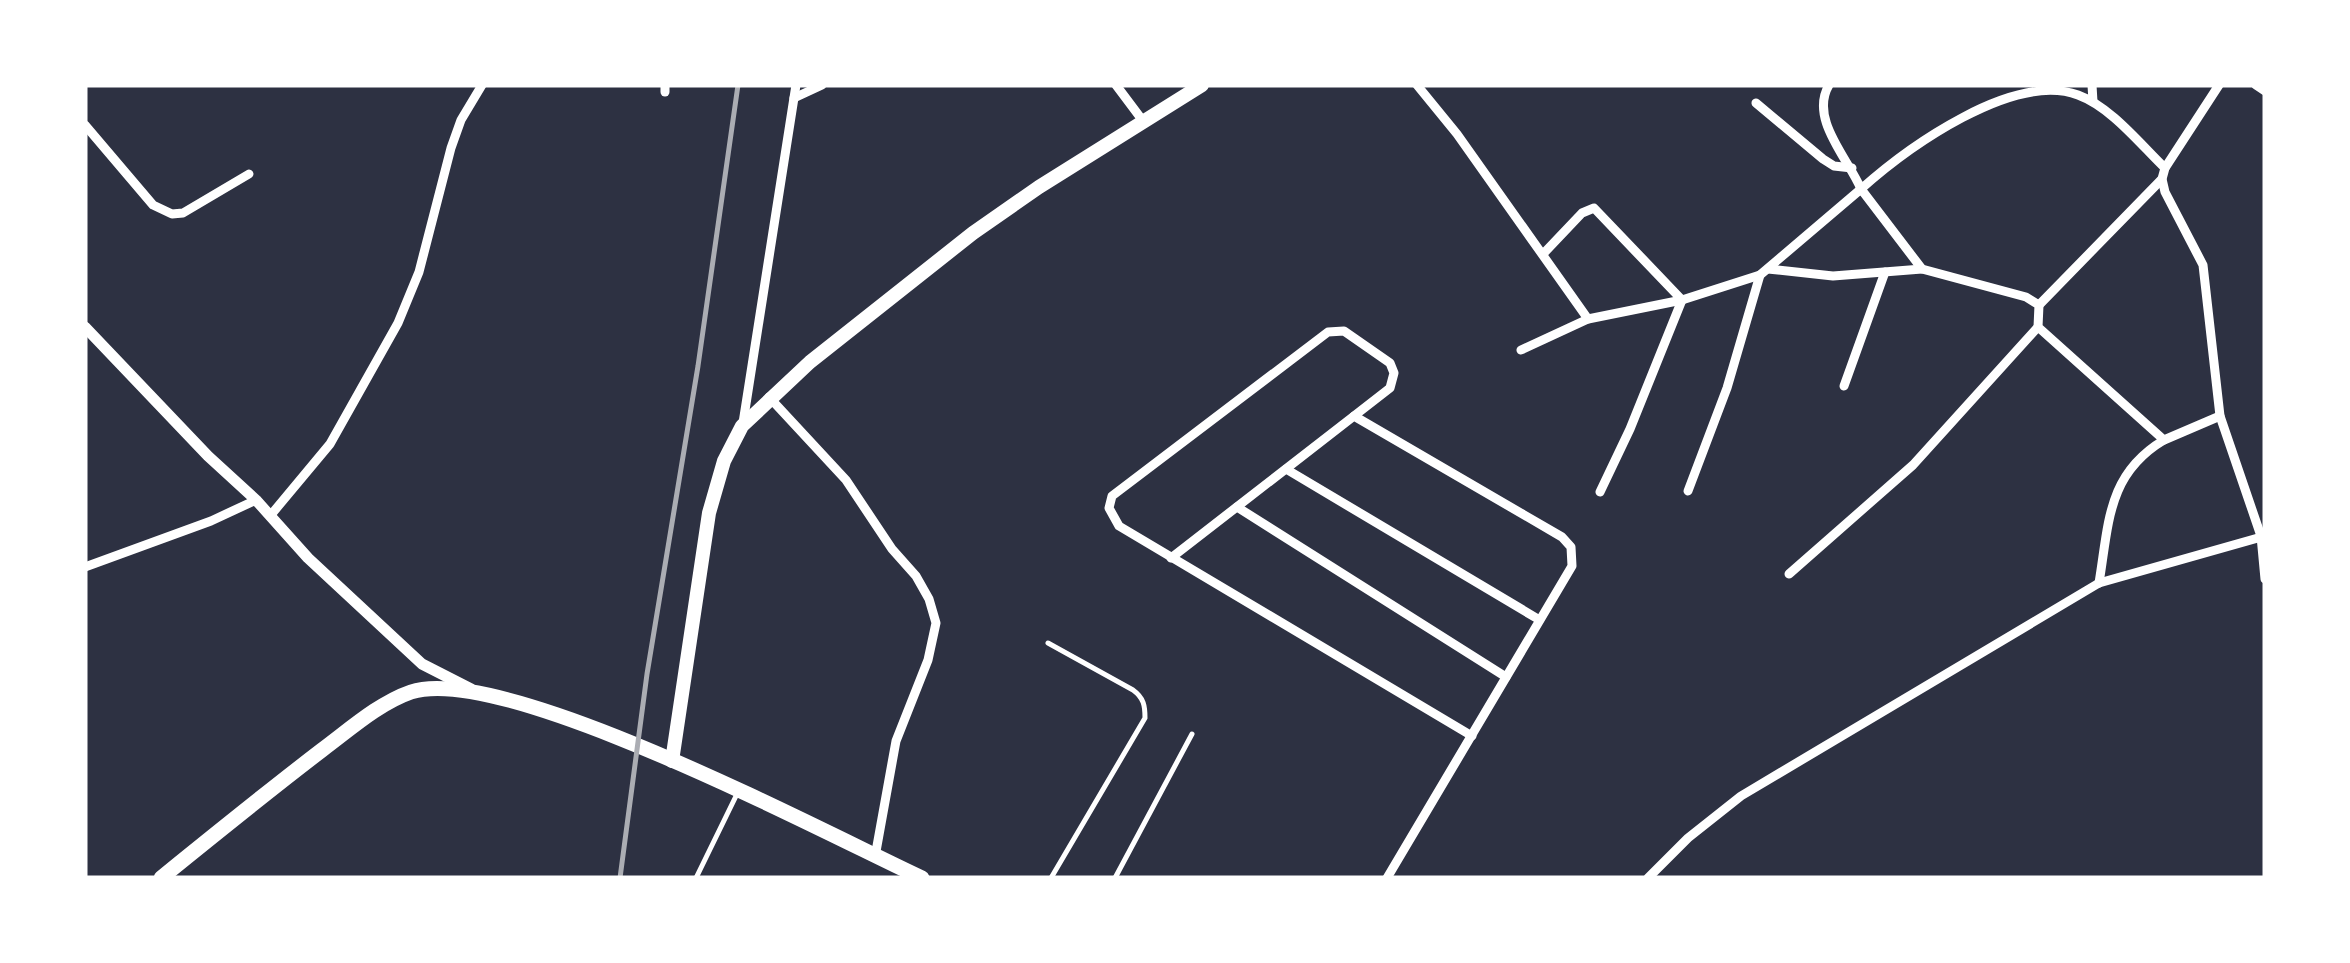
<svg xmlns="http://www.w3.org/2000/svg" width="2350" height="963" font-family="'IBM Plex Sans',sans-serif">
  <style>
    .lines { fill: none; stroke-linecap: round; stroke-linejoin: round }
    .service { stroke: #fff; stroke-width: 5 }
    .minor { stroke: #fff; stroke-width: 9 }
    .tertiary { stroke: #fff; stroke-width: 11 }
    .primary { stroke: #fff; stroke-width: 14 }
    .trunk { stroke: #fff; stroke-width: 15 }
    .rail { stroke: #abadb3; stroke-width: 5 }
  </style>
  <rect width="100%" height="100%" fill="#2d3142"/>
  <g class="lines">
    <!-- service -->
    <g class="service">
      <path d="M1048,643L1133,690C1144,698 1145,706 1145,718L1051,878"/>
      <polyline points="696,878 737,794"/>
      <polyline points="1115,878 1192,734"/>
    </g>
    <!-- minor -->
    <g class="minor">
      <polyline points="1116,85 1143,121"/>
      <polyline points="1417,85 1457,134 1588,319"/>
      <path d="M1829,85C1809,119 1848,158 1861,189C1907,148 2013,71 2078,95C2111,107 2140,144 2165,168"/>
      <polyline points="2092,85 2093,102"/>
      <polyline points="2219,85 2165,168 2162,179 2165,192 2203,265 2220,416 2261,536 2265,579"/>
      <polyline points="2256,85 2265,91"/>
      <polyline points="665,92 665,85"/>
      <polyline points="794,98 822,85"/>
      <polyline points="1756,103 1823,159 1834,166 1852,168"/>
      <polyline points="85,125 153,205 172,214 183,213 249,174"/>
      <polyline points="1543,254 1582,213 1594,208 1682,300 1630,429 1600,492"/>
      <polyline points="1768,269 1833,276 1922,269"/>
      <polyline points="2039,305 2162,179"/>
      <polyline points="1521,350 1588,319 1682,300 1760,275 1861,189 1922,269 2026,297 2039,305 2038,327 2164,440 2220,416"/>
      <polyline points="1844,386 1885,272"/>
      <polyline points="769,397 846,480 892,549 916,576 929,599 936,623 928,660 896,741 875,857"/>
      <polyline points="1354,416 1390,388 1394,373 1390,363 1344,331 1328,332 1112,496 1109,508 1119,526 1472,736"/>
      <polyline points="743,423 796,85"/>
      <polyline points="1286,469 1538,619"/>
      <polyline points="1688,491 1727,388 1760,275"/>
      <polyline points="1237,507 1506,677"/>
      <polyline points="270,516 330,444 398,323 419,272 451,148 461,120 482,85"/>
      <polyline points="1171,558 1354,416 1562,537 1571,547 1572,566 1387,878"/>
      <polyline points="85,567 211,521 256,500"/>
      <polyline points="1789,574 1913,465 2038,327"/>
      <path d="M2099,583C2109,523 2107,474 2164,440"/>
      <polyline points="1648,878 1688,838 1741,796 2099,583 2265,536"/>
    </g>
    <!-- tertiary -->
    <polyline class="tertiary" points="85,327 208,456 256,500 308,558 422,664 471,689"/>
    <!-- primary -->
    <polyline class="primary" points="672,761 709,513 724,461 742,426 810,362 973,233 1039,187 1202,85"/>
    <!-- trunk -->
    <path class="trunk" d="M161,878C214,835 267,792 322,750C349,730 379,703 411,692C503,662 825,833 922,878"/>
    <!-- rail -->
    <polyline class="rail" points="620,878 647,674 698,366 738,85"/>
  </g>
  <!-- border -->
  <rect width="2350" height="963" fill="none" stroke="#ffffff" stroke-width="175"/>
</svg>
